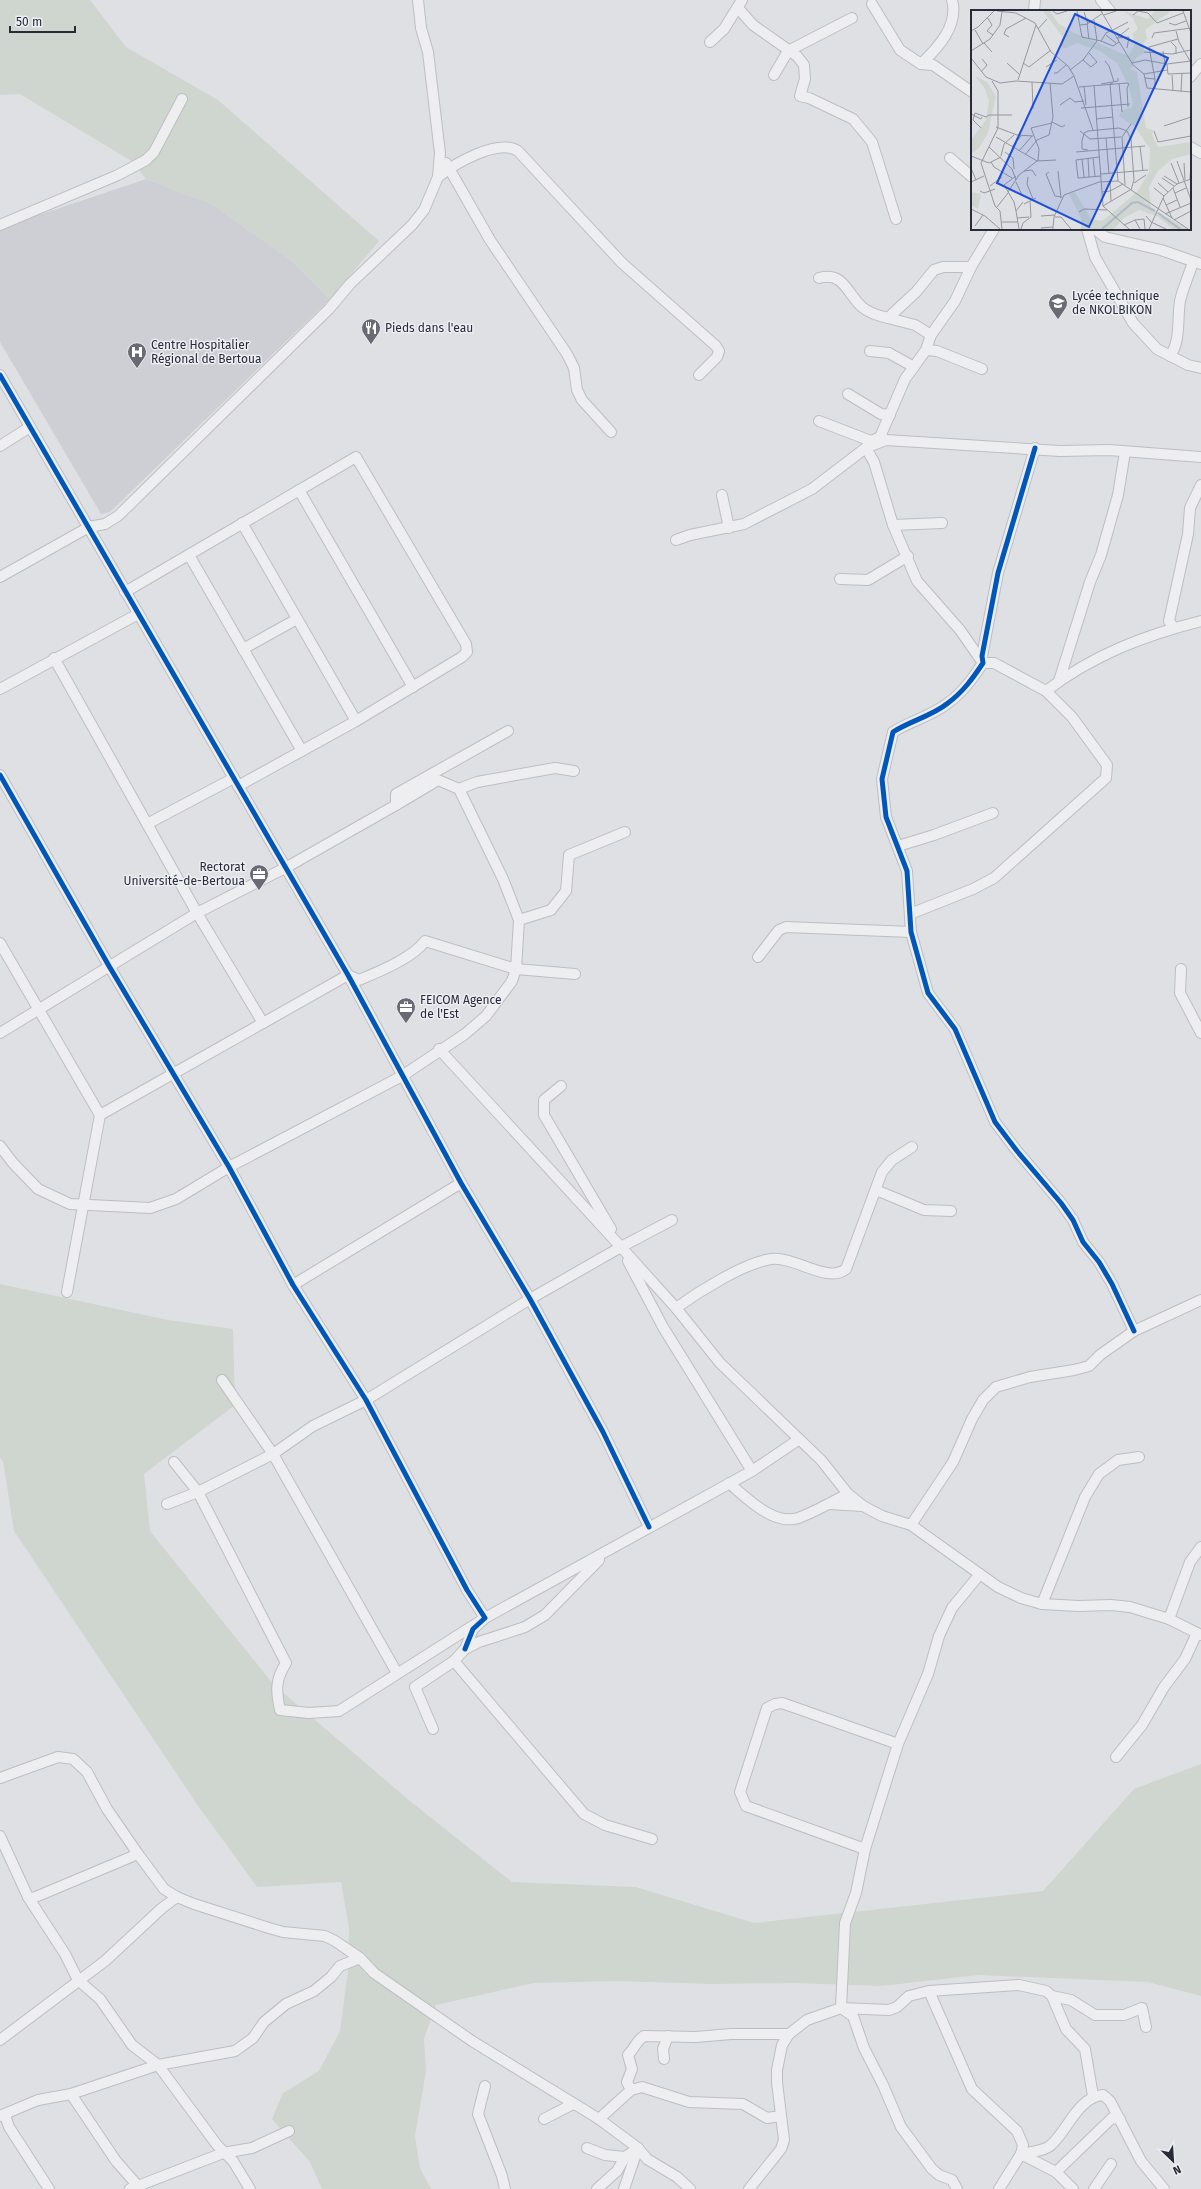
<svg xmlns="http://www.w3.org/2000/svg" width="1201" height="2189" font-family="'Fira Sans',sans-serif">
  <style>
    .built { fill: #cdcfd5 }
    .green { fill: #ced6cf }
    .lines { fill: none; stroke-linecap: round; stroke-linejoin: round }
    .minor-casing { stroke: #bdbec1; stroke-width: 12 }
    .minor { stroke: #eeeef0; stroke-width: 10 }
    .cycleway-casing { stroke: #eceef3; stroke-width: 8 }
    .cycleway { stroke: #0057b8; stroke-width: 5 }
    .labels { text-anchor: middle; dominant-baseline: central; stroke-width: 3; stroke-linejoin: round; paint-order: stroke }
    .poi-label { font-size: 12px; fill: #282c39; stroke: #eceef3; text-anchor: start }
    .inset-river { fill: none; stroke: #afbacb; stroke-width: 2 }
    .inset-road { fill: none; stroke: #96989f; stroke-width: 1 }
    .view { fill: #1d4ed8; fill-opacity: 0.15; stroke: #1d4ed8; stroke-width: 2 }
    .inset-edge { fill: none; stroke: #282c39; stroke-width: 2 }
  </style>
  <rect width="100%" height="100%" fill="#dfe0e3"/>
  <!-- built -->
  <polygon class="built" points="146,179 212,204 293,262 330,299 110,512 101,514 0,342 0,228"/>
  <!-- green -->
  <g class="green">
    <polygon points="0,0 90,0 126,47 218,100 379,241 330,299 293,262 212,204 146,179 130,160 20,94 0,95"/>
    <polygon points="0,1284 168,1320 233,1329 235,1405 144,1474 150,1531 274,1685 410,1801 512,1882 636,1887 754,1923 1043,1891 1134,1789 1201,1764 1201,1996 1148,1982 978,1975 882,1986 794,1983 712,1984 615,1981 533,1983 436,2005 424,2039 426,2071 415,2136 420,2168 431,2189 322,2189 310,2162 272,2119 283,2093 319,2071 340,2031 348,1971 349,1928 341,1882 257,1887 196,1803 14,1531 3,1461 0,1458"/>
  </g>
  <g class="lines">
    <!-- minor casing -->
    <g class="minor-casing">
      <g id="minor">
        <polyline points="1101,0 1110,11"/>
        <polyline points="872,4 900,50 921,64 933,65 972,92"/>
        <polyline points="738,8 753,25 797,56 804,65 805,79 800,96 809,98 853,119 872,142 896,219"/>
        <polyline points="1034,11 1035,0"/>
        <polyline points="710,42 724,29 742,0"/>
        <path d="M921,64C938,48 959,25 952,0"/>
        <polyline points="774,75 788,51 852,18"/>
        <polyline points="1190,77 1201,64"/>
        <polyline points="1190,147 1201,153"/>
        <polyline points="950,158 972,177"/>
        <polyline points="446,163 490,240 567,354 574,368 577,390 582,400 611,432"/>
        <path d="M438,177C454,164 498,138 518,151L622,263L716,346L719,351L717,357L699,375"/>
        <polyline points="0,225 118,175 146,160 154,152 182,99"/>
        <polyline points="1087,229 1095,257 1133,323 1157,349 1188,365 1201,368"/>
        <polyline points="1095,229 1105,237 1161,250 1201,264"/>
        <path d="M819,278C844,271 847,294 862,307C869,313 879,316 888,318L916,292L934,270L943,267H971"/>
        <polyline points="888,318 915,325 931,335"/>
        <polyline points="926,350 937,351 982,369"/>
        <polyline points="870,351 889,353 914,367"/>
        <path d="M1170,356C1181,341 1177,319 1180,301C1183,288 1189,275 1193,262"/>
        <polyline points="0,375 348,975 461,1183 530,1299 603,1432 649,1527"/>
        <polyline points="848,394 881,414 890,415"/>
        <polyline points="819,421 871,441 878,438"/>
        <polyline points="873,445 886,440 1060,451 1109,450 1201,457"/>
        <polyline points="0,446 30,427"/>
        <polyline points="866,448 874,462 893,525 917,581 960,630 983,663"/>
        <path d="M1035,448L998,573L982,656L983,663C973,678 963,692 948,703C932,716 910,721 893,732L882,779L886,817L907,871L911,932L928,993L955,1029L995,1122L1017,1151L1061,1203L1073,1220L1083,1242L1099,1262L1112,1284L1134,1331"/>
        <polyline points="299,490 413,687"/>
        <polyline points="722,495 729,528"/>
        <polyline points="242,523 356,721"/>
        <polyline points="893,525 942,523"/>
        <polyline points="676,540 690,535 744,524 812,489 880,437 905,379 926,350 931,335 955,301 971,267 994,229"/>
        <polyline points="189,555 302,751"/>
        <polyline points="0,577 89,527 105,524 118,516 329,309 350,284 412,225 424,210 438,177 440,153 428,52 421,28 418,0"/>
        <polyline points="840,579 868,580 908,556"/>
        <polyline points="125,592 356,457 466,644 467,652 462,657 356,721 238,786"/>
        <polyline points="1174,628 1169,621 1188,534 1190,508 1201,485"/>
        <polyline points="243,649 297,619"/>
        <polyline points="54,658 197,913 263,1023"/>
        <polyline points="1059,681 1090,582 1101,555 1118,495 1125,452"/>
        <polyline points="0,689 138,614"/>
        <path d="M1046,691C1093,655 1145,635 1201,621"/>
        <polyline points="0,775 109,966 229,1167 293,1285 366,1400 467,1590 485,1618 473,1629 465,1649"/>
        <polyline points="459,789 477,782 555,768 574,771"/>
        <polyline points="147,824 234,778"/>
        <polyline points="898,846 934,835 993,813"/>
        <polyline points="910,914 973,889 994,878 1106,778 1107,765 1072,717 1046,691 994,663 983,663"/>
        <polyline points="519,920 551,910 566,891 569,855 625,832"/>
        <polyline points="0,943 100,1115 67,1292"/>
        <polyline points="758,957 779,930 786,927 911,932"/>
        <polyline points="1181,969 1180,993 1201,1033"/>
        <polyline points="0,1033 197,913 287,867 396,805 396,794 508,731"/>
        <polyline points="439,1049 621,1247 676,1308 720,1363 821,1460 848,1494 863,1506 882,1516 911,1525 953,1462 972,1419 983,1400 996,1387 1030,1377 1074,1370 1089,1366 1100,1355 1134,1331 1201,1300"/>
        <polyline points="561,1086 544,1100 544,1115 611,1229"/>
        <path d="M100,1115L348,975L359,980C378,972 413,958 425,941L516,969L575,974"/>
        <polyline points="0,1146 13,1163 38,1189 70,1204 150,1208 176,1199 229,1167 402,1076 465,1034 486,1016 512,981 516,969 519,920 503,879 459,789 438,780 396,805"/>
        <polyline points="876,1190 924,1210 951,1211"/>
        <polyline points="628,1261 663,1327 752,1471"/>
        <polyline points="293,1285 461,1183"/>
        <path d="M676,1308C698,1292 744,1263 771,1259C795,1256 827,1284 846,1269L882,1172L892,1160L912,1147"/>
        <polyline points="222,1380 273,1454 397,1673"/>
        <path d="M174,1462L198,1492L286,1663C275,1680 276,1691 280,1710L309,1713L339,1711L485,1618L752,1471L798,1440"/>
        <path d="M729,1483C746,1497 773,1526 798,1518C815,1512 831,1502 848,1494"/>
        <polyline points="167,1504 198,1492 273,1454 313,1426 366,1400 530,1299 621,1247 672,1220"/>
        <polyline points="829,1504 863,1506"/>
        <polyline points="911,1525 998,1587 1021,1598 1042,1604 1078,1606 1111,1605 1130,1607 1169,1619 1201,1635"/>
        <polyline points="1042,1604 1085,1497 1099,1474 1118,1460 1139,1457"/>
        <polyline points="1169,1619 1190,1562 1201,1547"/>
        <polyline points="454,1661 584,1814 605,1825 652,1839"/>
        <polyline points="433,1729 415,1687 454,1661 465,1649 479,1642 525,1627 545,1615 599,1560"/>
        <polyline points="1116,1757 1142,1725 1164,1687 1185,1659 1197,1633"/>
        <polyline points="0,1778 58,1757 73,1759 87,1772 107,1809 138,1854 164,1889 177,1897 194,1904 269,1928 283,1932 325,1936 335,1941 360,1958 374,1973 472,2041 599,2119 638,2148 647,2159 677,2177 690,2189"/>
        <polyline points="0,1836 28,1897 33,1898 138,1854"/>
        <polyline points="865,1849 746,1806 740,1792 767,1708 775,1704 782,1703 898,1744"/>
        <polyline points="28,1897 65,1954 78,1980 100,1999 132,2045 158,2065 217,2145 233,2161 250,2189"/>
        <polyline points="929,1991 972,2089 1017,2131 1023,2145 1021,2154 999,2189"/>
        <polyline points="1052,1996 1071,2000 1095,2015 1124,2015 1142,2008 1146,2027"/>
        <polyline points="841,2008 845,1923 856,1893 865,1849 898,1744 928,1674 939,1636 952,1608 980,1574"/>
        <polyline points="841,2008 853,2016 864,2048 883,2085 901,2127 932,2169 939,2175 952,2180 957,2189"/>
        <polyline points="0,2040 105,1961 162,1908 177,1897"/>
        <polyline points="664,2059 663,2049 668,2036"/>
        <polyline points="485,2086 478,2114 502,2176 505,2189"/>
        <path d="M631,2090L627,2082L632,2069L628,2055C635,2048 636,2041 644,2036L696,2037L731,2034H789"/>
        <polyline points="71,2094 116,2161 138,2186"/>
        <polyline points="5,2115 9,2127 49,2189"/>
        <polyline points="0,2116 38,2100 71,2094 158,2065 235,2051 253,2038 264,2022 286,2004 314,1991 331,1977 340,1966 360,1958"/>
        <polyline points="544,2119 573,2104"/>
        <polyline points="599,2119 631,2090 642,2087 689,2102 743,2104 767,2118 781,2116"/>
        <polyline points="587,2148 605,2155 625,2157"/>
        <path d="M1021,2154C1030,2152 1045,2151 1051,2145C1068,2130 1078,2097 1103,2095L1110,2101L1141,2161L1164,2189"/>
        <polyline points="1021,2154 1056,2172 1073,2189"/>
        <polyline points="1056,2172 1112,2118 1120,2119"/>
        <polyline points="130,2189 223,2153 252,2148 289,2131"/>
        <polyline points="597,2189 617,2171 625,2157 638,2148"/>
        <polyline points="624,2189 638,2148"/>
        <polyline points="749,2189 781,2149 784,2140 777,2082 777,2070 782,2045 789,2034 807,2020 841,2008 889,2010 897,2007 909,1996 929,1991 1019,1985 1046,1991 1052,1996 1066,2029 1085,2049 1093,2096"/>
        <polyline points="1094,2189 1111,2164"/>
      </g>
    </g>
    <!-- minor -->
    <use href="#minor" class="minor"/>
    <!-- cycleway casing -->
    <g class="cycleway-casing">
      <g id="cycleway">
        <polyline points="0,375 348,975 461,1183 530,1299 603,1432 649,1527"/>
        <path d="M1035,448L998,573L982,656L983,663C973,678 963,692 948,703C932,716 910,721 893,732L882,779L886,817L907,871L911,932L928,993L955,1029L995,1122L1017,1151L1061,1203L1073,1220L1083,1242L1099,1262L1112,1284L1134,1331"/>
        <polyline points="0,775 109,966 229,1167 293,1285 366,1400 467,1590 485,1618 473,1629 465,1649"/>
      </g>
    </g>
    <!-- cycleway -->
    <use href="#cycleway" class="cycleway"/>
  </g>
  <!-- icons -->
  <defs>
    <g id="school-pin" transform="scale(1)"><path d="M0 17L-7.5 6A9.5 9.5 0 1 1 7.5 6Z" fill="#686b74" stroke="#eceef3"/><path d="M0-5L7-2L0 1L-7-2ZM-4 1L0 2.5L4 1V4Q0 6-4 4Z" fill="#fff"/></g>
    <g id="restaurant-pin" transform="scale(1)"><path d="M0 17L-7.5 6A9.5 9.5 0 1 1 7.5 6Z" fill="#686b74" stroke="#eceef3"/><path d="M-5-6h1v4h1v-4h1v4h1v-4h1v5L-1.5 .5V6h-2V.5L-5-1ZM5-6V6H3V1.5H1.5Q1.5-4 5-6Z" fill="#fff"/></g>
    <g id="hospital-pin" transform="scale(1)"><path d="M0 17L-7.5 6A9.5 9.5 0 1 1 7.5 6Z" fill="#686b74" stroke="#eceef3"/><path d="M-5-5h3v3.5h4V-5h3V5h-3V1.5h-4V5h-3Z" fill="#fff"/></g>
    <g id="office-pin" transform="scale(1)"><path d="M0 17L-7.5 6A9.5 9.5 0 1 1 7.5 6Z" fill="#686b74" stroke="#eceef3"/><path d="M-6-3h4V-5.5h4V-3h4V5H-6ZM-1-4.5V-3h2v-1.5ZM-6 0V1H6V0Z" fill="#fff"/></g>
  </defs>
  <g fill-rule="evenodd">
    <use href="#school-pin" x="1058" y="303"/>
    <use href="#restaurant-pin" x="371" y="328"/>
    <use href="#hospital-pin" x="137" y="352"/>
    <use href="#office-pin" x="259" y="874"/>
    <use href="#office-pin" x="406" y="1007"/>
  </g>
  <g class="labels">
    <!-- poi labels -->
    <g class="poi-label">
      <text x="1072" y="296">Lycée technique<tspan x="1072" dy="14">de NKOLBIKON</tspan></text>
      <text x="385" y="328">Pieds dans l'eau</text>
      <text x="151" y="345">Centre Hospitalier<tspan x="151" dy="14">Régional de Bertoua</tspan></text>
      <text x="245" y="867" text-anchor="end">Rectorat<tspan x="245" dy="14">Université-de-Bertoua</tspan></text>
      <text x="420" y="1000">FEICOM Agence<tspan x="420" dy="14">de l'Est</tspan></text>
    </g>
  </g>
  <!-- overview -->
  <g transform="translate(971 10)">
    <rect width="220" height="220" fill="#dfe0e3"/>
    <path d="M72,1H79L87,13L101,22L157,46L164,34L161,24L167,19L162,8L153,1L177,9L184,1H200L174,20L176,29L172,34L173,43L165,48L160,59L166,62L175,118L182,120L181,125L187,137L220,132V144L201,149L187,161L178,177L180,198L216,219H202L186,206L168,200L153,208L143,219H110V208L98,184L104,182L120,209L130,211L134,209L167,181L178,162L179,139L164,117L148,106L151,100L160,98L162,93L158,77L146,53L129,41L106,33L95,38L87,37L92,31L91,26ZM4,66L16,72L25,86L17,123L8,138L0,144V130L15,110L18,91L14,79ZM0,182L10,184L7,199L0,195Z" fill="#ced6cf"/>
    <path class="inset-river" d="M187,203L209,219M131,219L161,193L167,192L184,201"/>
    <path class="inset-road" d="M26,1L45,3L64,13L80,42L97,56L103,66M82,1L86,4L96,1M106,1L111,27L130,31L135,23L141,20M130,1L162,55L173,64L176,78L220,82M212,1L220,23M133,5L145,1M162,5L167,1L177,3L186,13L212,3M16,7L21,15L16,21L22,25M198,13L204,15L215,11M109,15L117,14L113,2M67,19L76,9M4,20L12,34M142,20L157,12M0,21L7,17L23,1M205,21L208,32L219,51M135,25L145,33M38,27L33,24L35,19L55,8M147,27L158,18M146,28L158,27L156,38M181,28L183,23L220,18M118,29L116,14L132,3M130,31L142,36L148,32M200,32L205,37V44M13,33L21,42M0,41L19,29L29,15L31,2M192,41L194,53M173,42L201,44L220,40M0,48L15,67L29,73L45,71L91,74L103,66L122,120M112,50L120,57L126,52L118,43M134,51L138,56L143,72M36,53L48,64M52,53L58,57L80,40M161,53L174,50L196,54L220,51M196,54L197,64L220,63M75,57L86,50M99,60L112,50L126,31L123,10M10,62L16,55L11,49M83,63H86L95,55M173,64L196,60M201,65L202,81M174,68L184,69V79M184,69L178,37L207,29M47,70L65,15M21,71L27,81V118L10,153L24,196L29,201L31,219M61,72L62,99M142,73L139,74L147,171M148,73L151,102M130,74L147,71V68M123,75L132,196L158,219M113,76L115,95M108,77L156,73L158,74L156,78L157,97M210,82L211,63M89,95L99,88L104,92L113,91M110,98L159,94M0,104L10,109L11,107M125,109L142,107M81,112L91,117L94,115M193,116L220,107M25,117L46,125L62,126M10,118L2,110L4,103L15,107L18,105H41M109,121L119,129L150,127M183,121L187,132L220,126M25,127L66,151M135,128L138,164M169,136L172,161M18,137L41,159L45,170M41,137L50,126M117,140L111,139V131L113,123L117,121L148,118L156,121L160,129L163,170L160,180M48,141L61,126M34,142L42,148L43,159M105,142L174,136M54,145L66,130L78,125L82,107L79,73M0,146L18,153L30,147M30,146L33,134L43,125M128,147L105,150L107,168L130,166M117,148L118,167M122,148L124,166M111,149L113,167M67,151L68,139L60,118L81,113M206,151L220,190M20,152L23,157L41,168M200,153L208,173M213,153L214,170M0,158L5,170M53,161L61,160L65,166M87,161L90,188M78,162L75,164L84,186L91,187M130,164L177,160M45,166L33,175L43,192L45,201M193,166L206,174M57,167L56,174L62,189M191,168L203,176M219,169L220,152M0,172L13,166M45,172L51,185M139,172L140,191M163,173L175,165M187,173L197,182M154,175L151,127L160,114M19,176L31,167M183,178L193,186M202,178L209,197M9,181L13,183L24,179M37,182L48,165L66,151L85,150M131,182L139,181L152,174M204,183L215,178M192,188L201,208M53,194L65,188M195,195L206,190M132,196L159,180M26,197L37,183M0,199L14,206L29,219M108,202L113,199L136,200M194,204L220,193M70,206L84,205M175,206L180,212L195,219M84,207H90L100,219M46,208L58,207M164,210L173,209L174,219M203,210L220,201M30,212H47M153,215L164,210L169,219M4,216L12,205M82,217L83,207L93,185L128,172L147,171L217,219M70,218L82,217V219M48,219L45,201L52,192M50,219L52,213L60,207L59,191M178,219L193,186L206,174L220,169"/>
    <path class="view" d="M104,4L197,48L118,217L26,173Z"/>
    <rect width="220" height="220" class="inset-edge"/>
  </g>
  <!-- north arrow -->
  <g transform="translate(1173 2161) rotate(155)" stroke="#eceef3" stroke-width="3" paint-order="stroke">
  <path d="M0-3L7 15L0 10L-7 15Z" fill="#282c39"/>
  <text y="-6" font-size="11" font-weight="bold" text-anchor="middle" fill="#282c39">N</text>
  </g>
  <!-- scale -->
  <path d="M10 26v6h65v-6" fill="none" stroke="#282c39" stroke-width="2"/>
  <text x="16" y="26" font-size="12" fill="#282c39" stroke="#eceef3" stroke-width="3" paint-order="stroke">50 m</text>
</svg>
